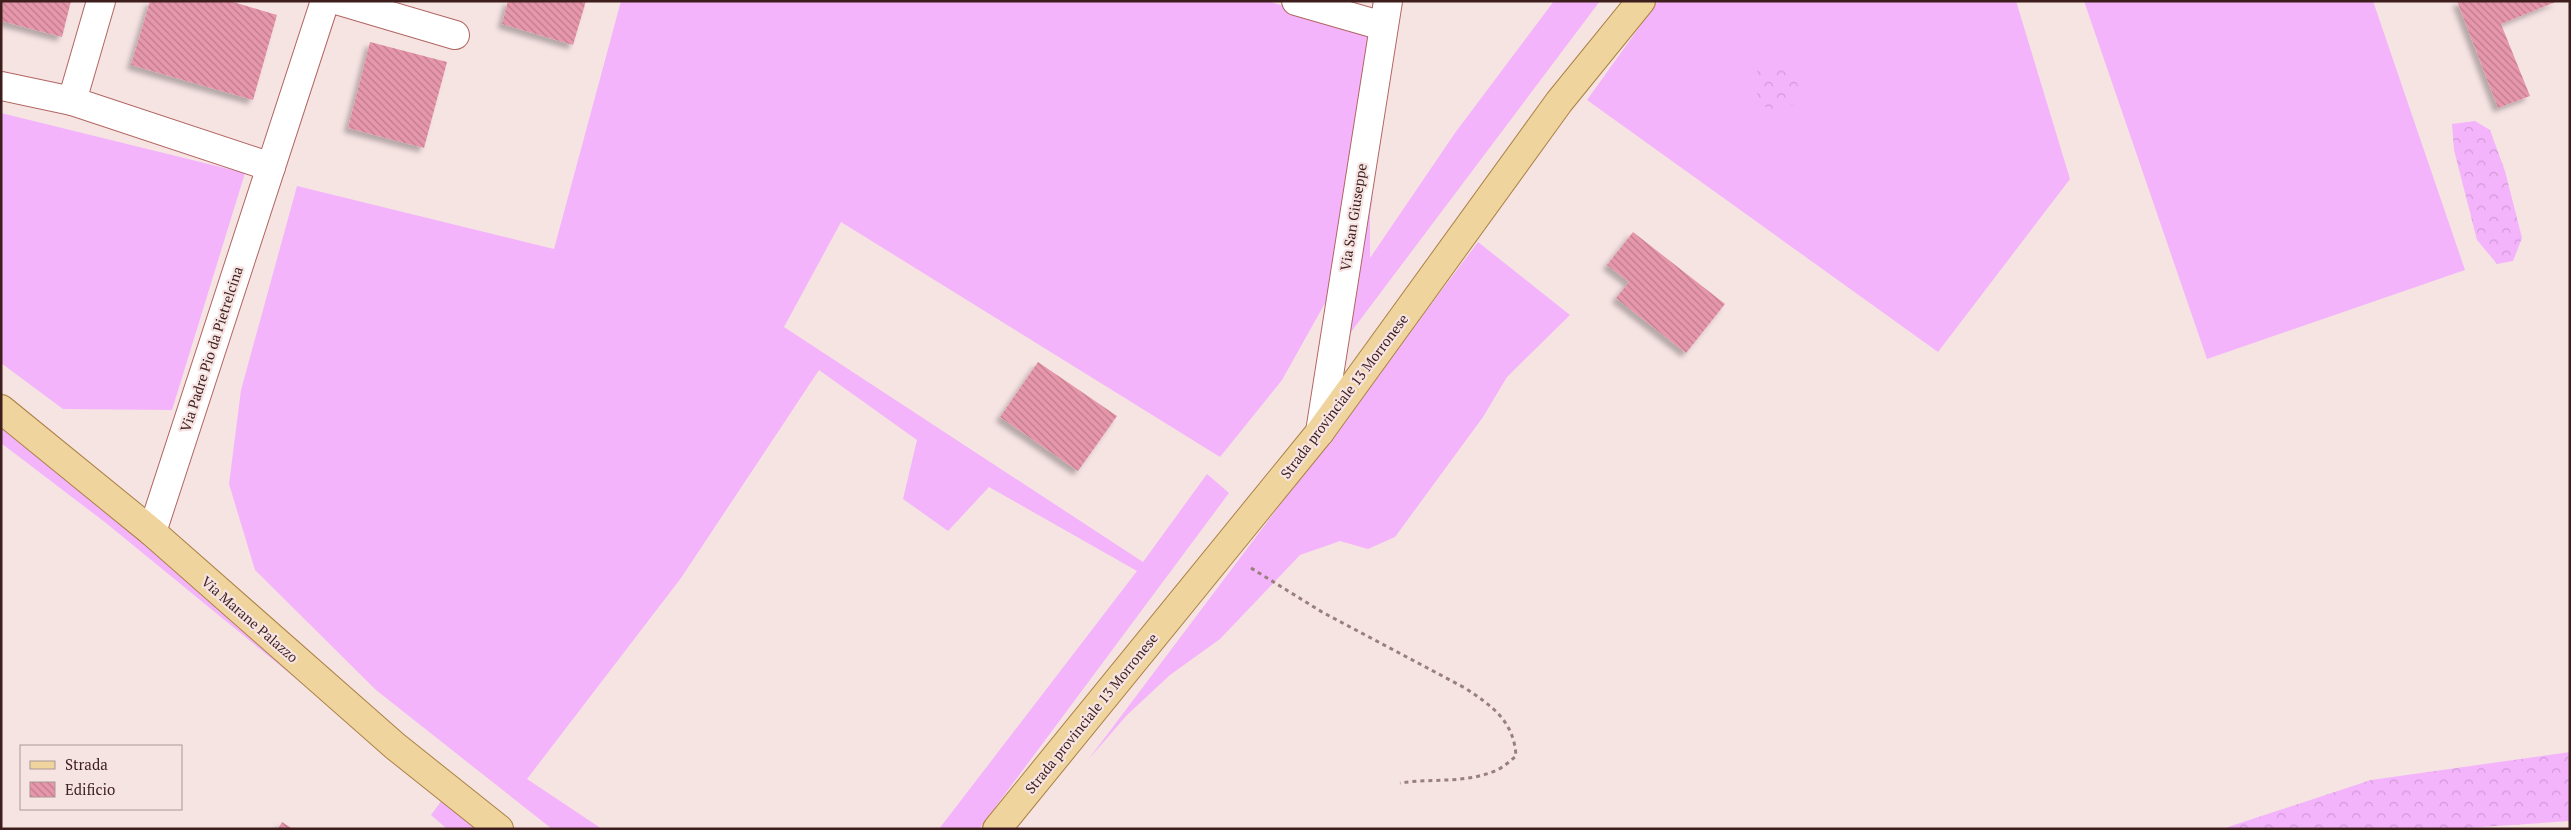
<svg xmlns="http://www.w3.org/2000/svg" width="2571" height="830" font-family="'PT Serif',serif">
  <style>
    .grass { fill: #f3b4fb }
    .forest { fill: url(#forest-crowns) }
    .building { fill: url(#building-back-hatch); filter: url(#shadow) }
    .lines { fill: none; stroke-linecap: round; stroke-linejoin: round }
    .minor-casing { stroke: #b16562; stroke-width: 30 }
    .major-casing { stroke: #ab8145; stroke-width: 30 }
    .path { stroke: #99807f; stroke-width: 3; stroke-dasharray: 4 4; stroke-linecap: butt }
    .minor { stroke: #fff; stroke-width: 28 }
    .major { stroke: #efd49d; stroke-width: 28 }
    .labels { text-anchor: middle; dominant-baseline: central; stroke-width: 4.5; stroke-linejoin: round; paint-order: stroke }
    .street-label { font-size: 14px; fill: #3e1e1d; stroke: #f6e4e3 }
  </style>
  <defs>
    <pattern id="forest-crowns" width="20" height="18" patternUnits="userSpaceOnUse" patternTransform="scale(1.25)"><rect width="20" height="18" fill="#f3b4fb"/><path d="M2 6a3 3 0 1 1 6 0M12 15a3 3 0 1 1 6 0" fill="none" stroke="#d19ad7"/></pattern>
    <pattern id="building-back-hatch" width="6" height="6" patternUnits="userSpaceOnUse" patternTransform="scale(1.25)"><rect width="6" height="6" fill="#e797ac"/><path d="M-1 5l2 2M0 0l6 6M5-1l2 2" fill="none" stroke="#bd7b8b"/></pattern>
    <filter id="shadow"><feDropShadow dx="-4.5" dy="4.5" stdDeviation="2.5" flood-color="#0004"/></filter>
  </defs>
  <rect width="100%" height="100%" fill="#f6e4e3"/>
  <!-- grass -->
  <g class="grass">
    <polygon points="621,1 1268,1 1372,34 1329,296 1282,380 1220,457 841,222 784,327 1143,562 1207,474 1229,493 979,829 939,829 1137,571 989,487 948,531 903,499 917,440 819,370 681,578 527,779 602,829 552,829 376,690 255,570 229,484 241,390 297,186 554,249"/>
    <polygon points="1554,1 1600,1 1342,344 1356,259 1374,194 1370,213 1370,258 1455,133"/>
    <polygon points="1658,1 2016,1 2070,179 1938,352 1587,100"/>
    <polygon points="2084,1 2373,1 2465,270 2207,359"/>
    <polygon points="1,113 245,173 172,410 63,409 1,363"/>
    <polygon points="1478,242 1570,315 1507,377 1483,417 1395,537 1368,549 1340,541 1300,555 1220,639 1170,675 1127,715 1088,760"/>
    <polygon points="1,423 23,439 415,776 106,523 1,443"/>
    <polygon points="445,796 485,829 447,829 431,815"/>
  </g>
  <!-- forest -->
  <g class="forest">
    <path d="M1763,64C1791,64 1805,76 1794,104C1783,111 1774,110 1762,106C1755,91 1750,76 1763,64Z"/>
    <polygon points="2475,121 2490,130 2505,171 2522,238 2513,261 2497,264 2477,240 2454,150 2452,124"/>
    <polygon points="2570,752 2570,821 2451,829 2222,829 2371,780"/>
  </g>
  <!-- building -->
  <g class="building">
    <polygon points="1,1 71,1 62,37 1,21"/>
    <polygon points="150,1 230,1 277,15 253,100 131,65"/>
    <polygon points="508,1 586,1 573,45 502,24"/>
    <polygon points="2457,1 2558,1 2501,24 2530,96 2498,108"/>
    <polygon points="370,42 447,62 424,148 348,128"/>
    <polygon points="1633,232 1725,304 1686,353 1616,298 1629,282 1607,265"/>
    <polygon points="1038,362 1117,416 1078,471 1000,417"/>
    <polygon points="282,822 293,829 278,829"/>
  </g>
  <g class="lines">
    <!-- minor casing -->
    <g class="minor-casing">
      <g id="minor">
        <polyline points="101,1 72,101 271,167"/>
        <polyline points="340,1 455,35"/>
        <polyline points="1296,1 1383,26"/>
        <polyline points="1,86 72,101"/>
        <polyline points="1320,432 1388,1"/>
        <polyline points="152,532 325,1"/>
      </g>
    </g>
    <!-- major casing -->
    <g class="major-casing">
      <g id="major">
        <polyline points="1,409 152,532 395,746 499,829"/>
        <polyline points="997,829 1320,432 1559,102 1641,1"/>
      </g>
    </g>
    <!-- path -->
    <path class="path" d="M1251,568L1322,612L1465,688C1492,706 1514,721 1516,756C1510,761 1504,767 1497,770C1466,784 1432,778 1400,783"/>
    <!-- minor -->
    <use href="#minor" class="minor"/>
    <!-- major -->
    <use href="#major" class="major"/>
  </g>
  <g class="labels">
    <!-- street labels -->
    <g class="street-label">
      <text transform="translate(1353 217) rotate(-81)">Via San Giuseppe</text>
      <text transform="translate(211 349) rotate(-72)">Via Padre Pio da Pietrelcina</text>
      <text transform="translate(1344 396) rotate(-53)">Strada provinciale 13 Morronese</text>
      <text transform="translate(250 619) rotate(41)">Via Marane Palazzo</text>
      <text transform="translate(1091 713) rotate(-51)">Strada provinciale 13 Morronese</text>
    </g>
  </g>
  <!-- border -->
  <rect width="2571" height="830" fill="none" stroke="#3e1e1d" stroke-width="5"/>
  <!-- legend -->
  <rect x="20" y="745" width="162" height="65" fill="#f6e4e3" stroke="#ac9594"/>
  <rect x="30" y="761" width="25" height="8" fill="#efd49d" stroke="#ac9594"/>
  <text x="65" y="770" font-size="15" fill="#3e1e1d">Strada</text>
  <rect x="30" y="782" width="25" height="15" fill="url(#building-back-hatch)" stroke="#ac9594"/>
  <text x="65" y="795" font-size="15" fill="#3e1e1d">Edificio</text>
</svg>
